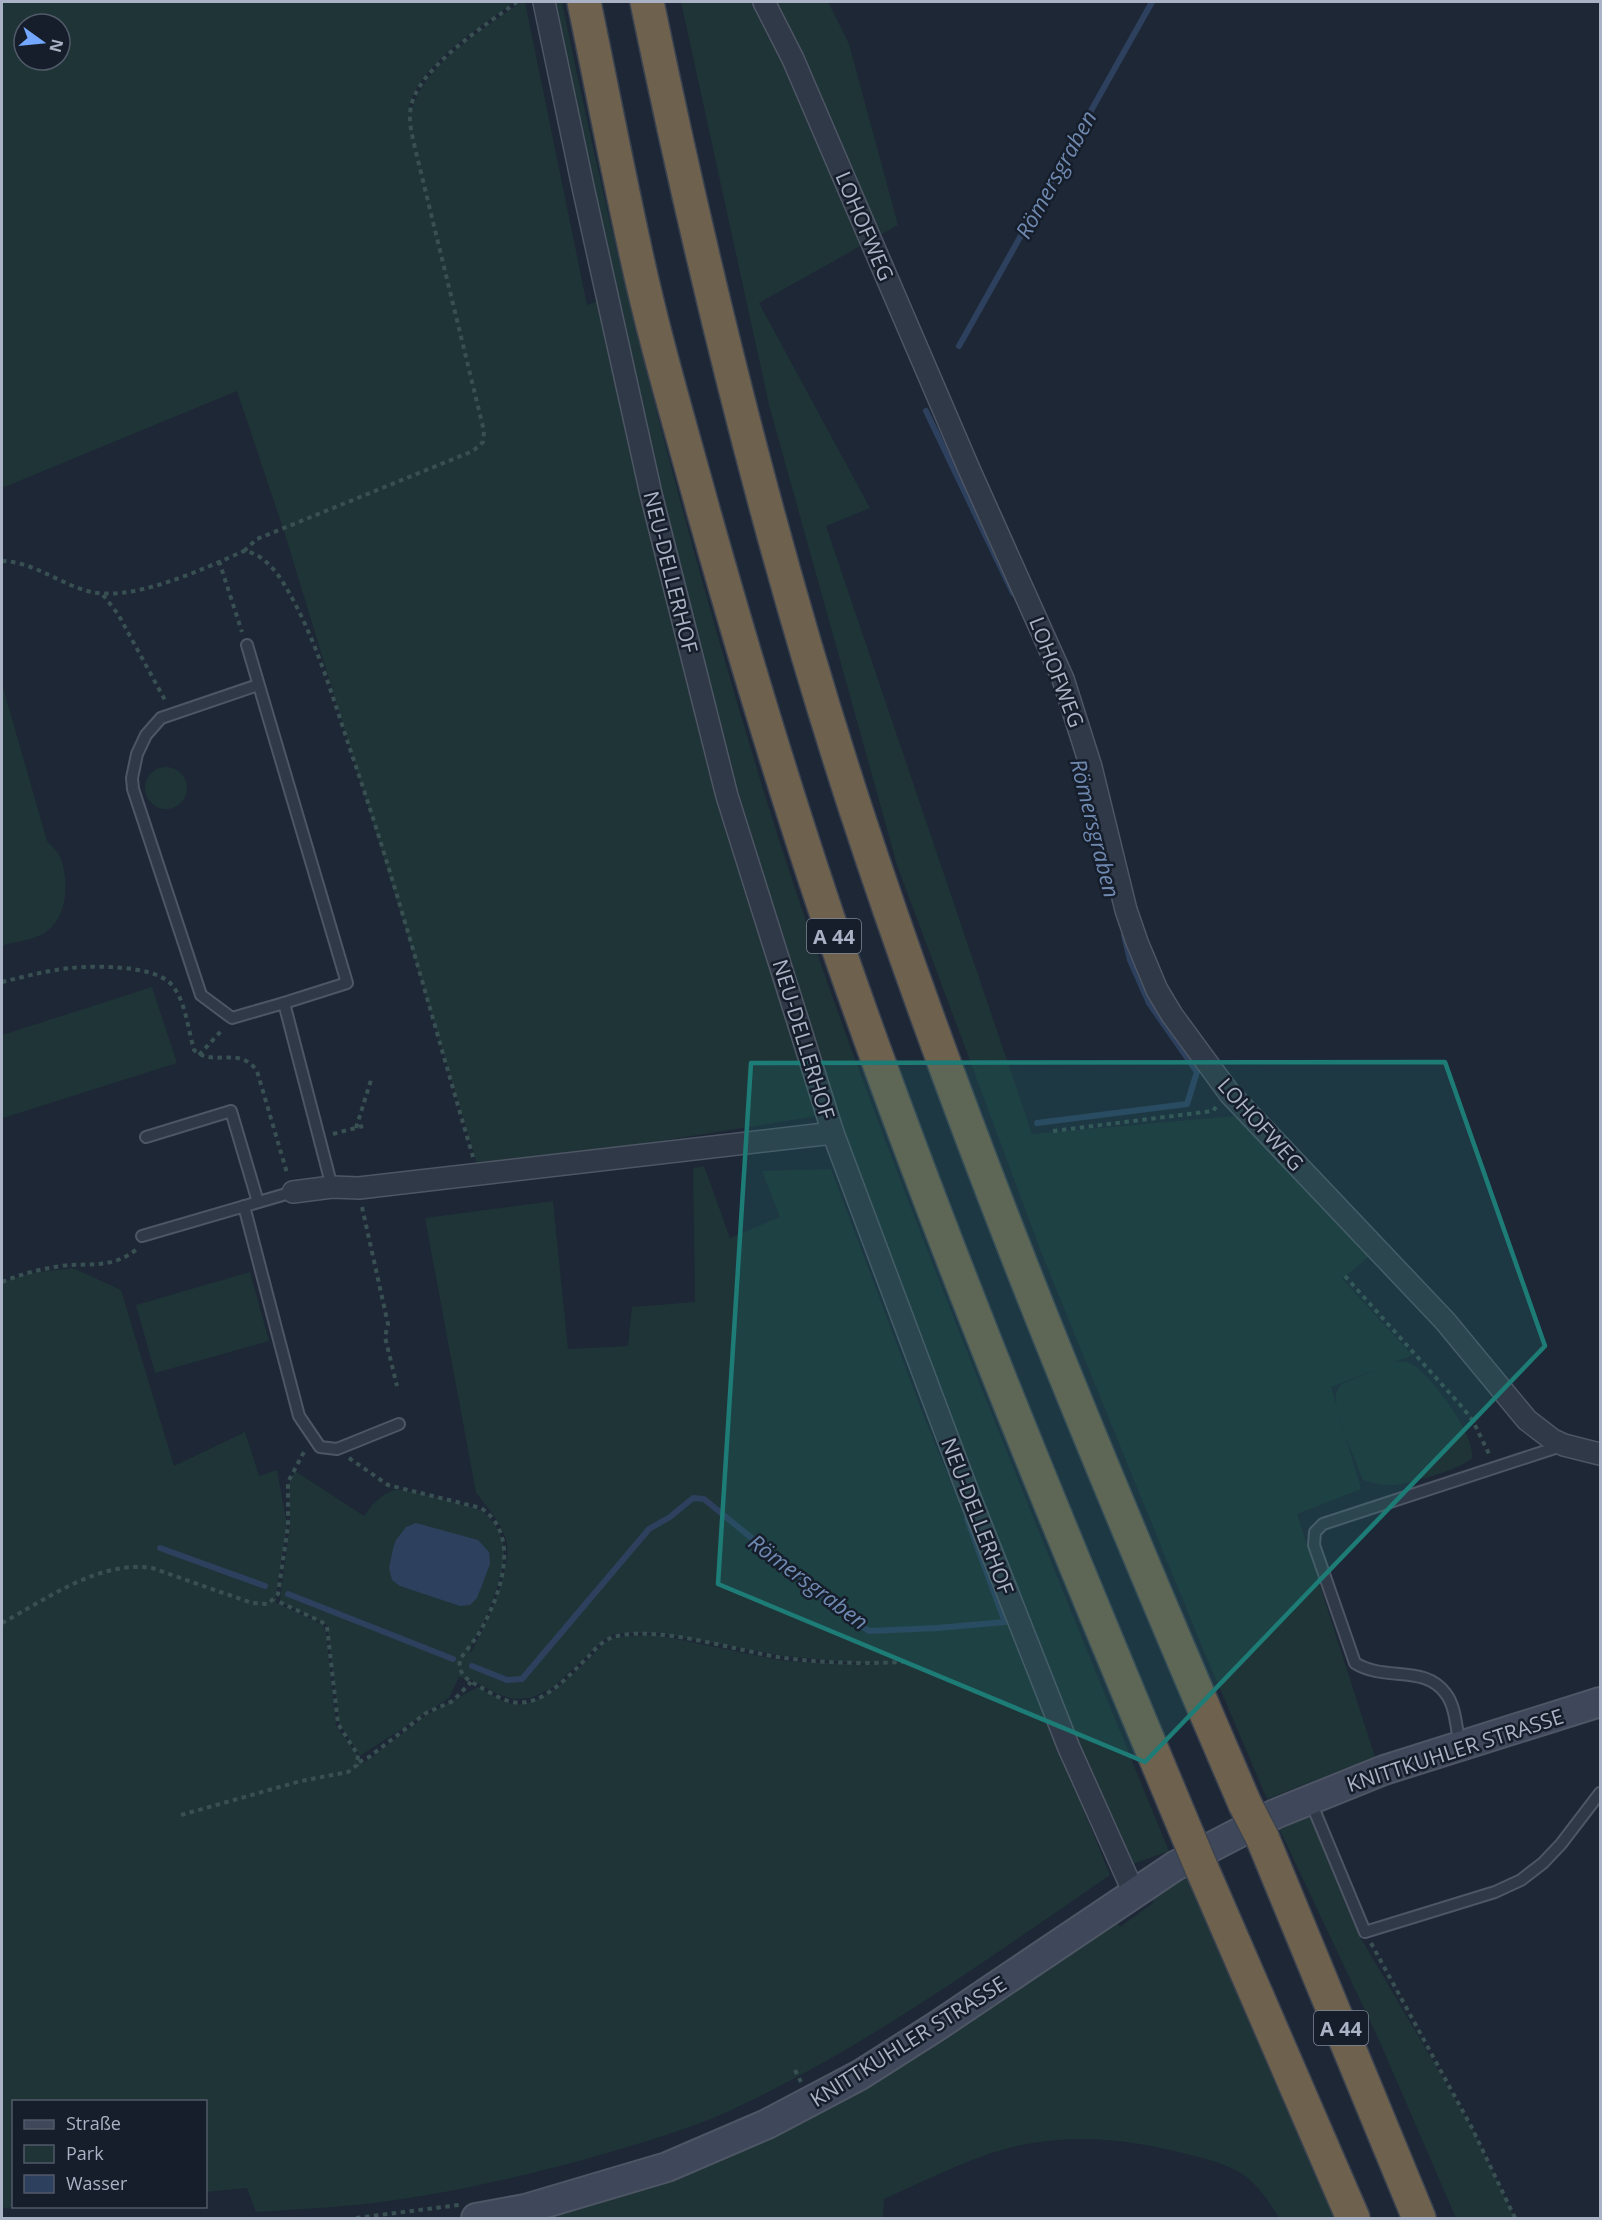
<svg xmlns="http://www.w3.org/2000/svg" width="1602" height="2220" font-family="'Open Sans',sans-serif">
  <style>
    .green { fill: #1f3437; fill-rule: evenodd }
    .water { fill: #2d405d }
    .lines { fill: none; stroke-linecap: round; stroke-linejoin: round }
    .stream { stroke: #2d405d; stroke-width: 6 }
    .lane-casing { stroke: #4e5665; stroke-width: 14 }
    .street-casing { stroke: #4e5665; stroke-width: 24 }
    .secondary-casing { stroke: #4e5665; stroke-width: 32 }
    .highway-casing { stroke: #3b4351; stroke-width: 36 }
    .path { stroke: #395052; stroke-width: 4; stroke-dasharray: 4.5 4.5; stroke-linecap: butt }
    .lane { stroke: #303947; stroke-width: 10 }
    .street { stroke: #303947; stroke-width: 21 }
    .secondary { stroke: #3e485a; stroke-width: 28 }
    .highway { stroke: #6e614d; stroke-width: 33 }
    .highway-bridge-casing { stroke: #3b4351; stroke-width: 36; stroke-linecap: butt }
    .highway-bridge { stroke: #6e614d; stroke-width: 33 }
    .marked { fill: #1e7c77; fill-opacity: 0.2; stroke: #1e7c77; stroke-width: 4.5; stroke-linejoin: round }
    .labels { text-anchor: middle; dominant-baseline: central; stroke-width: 5; stroke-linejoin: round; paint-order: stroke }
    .shield { fill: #161e2b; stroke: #7e8697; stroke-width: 1.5 }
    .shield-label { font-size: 20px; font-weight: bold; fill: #aab3c5 }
    .street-label { font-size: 21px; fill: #aab3c5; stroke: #161e2b }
    .water-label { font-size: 22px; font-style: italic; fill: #6f89b0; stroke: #161e2b }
  </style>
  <rect width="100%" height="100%" fill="#1d2736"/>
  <!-- green -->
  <g class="green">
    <path d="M2,2H514C481,26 418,65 409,107L413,106C430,59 483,30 521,2H525L587,305L598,301L644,499L817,1116L479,1170L284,531L237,391L2,488ZM24,24H60V60H24Z"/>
    <path d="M552,2H562C616,267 684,530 763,789C812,948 871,1105 931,1260C1008,1458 1088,1654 1169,1851L1130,1865L1078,1743L976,1493L841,1132L739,797L663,518Z"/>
    <path d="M681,2H828L849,44L898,225L759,303L870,508L826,526L1032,1134L1237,1116L1373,1253L1342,1279L1412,1355L1395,1362C1402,1362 1407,1361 1413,1365C1432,1377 1476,1436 1472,1458C1462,1469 1407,1485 1391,1485C1381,1485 1373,1483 1363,1480C1355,1458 1339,1425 1336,1401C1335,1395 1337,1389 1342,1384L1393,1363L1331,1387L1361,1489L1297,1514L1375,1757L1267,1799L1201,1644L1042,1254L897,865L769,405Z"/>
    <path d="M2,684L47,841C51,846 59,852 61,859C69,882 68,916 46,932C38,939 13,942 2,946Z"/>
    <circle cx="166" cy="788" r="21"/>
    <polygon points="152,987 177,1063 3,1118 2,1035"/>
    <path d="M704,1166L730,1238L780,1217L762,1171L831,1169L922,1412L1110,1875C986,1960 864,2049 727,2112C689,2129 647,2141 607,2153C530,2175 452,2193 373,2203C334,2208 295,2209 256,2212L247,2188L206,2192V2102H14V2206L19,2207L2,2208V1282L30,1273L73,1268L121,1290L174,1466L245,1432L259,1476L277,1470L287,1525L275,1602L323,1625L326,1633L336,1726L364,1763L428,1714L478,1687C489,1693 500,1701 512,1704C543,1710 586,1661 607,1641L615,1637L657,1635L784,1661L868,1665L882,1661L867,1664L784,1656L658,1633H628L614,1634L606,1638L552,1688L531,1698L512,1699L498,1694L472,1680L459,1677L449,1698L360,1756L339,1723L327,1625L282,1603L280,1599L290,1524L289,1483L295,1471L364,1516C372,1504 380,1495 395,1490C402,1488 476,1507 483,1512C493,1520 502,1534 504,1547C506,1565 492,1605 484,1622C479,1633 470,1642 470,1654C484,1629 514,1567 506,1540C501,1522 487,1507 476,1493L425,1218L553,1201L568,1349L628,1346L632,1307L695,1302L693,1168Z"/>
    <polygon points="250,1272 269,1341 155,1373 136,1305"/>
    <polygon points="1307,1810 1359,1935 1472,2128 1515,2218 1456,2218 1379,2040 1277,1824"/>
    <path d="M1183,1869L1334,2218H1279C1269,2201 1258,2185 1242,2174C1227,2164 1207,2159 1190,2155C1139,2141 1086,2134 1033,2143C984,2150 929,2179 884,2199L883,2218H528L585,2207L739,2150L1116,1920L1120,1927L1153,1903L1156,1888Z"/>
  </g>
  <!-- water -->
  <polygon class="water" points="416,1523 478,1540 489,1552 490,1564 477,1598 470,1605 460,1606 400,1586 392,1580 389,1568 393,1549 396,1540 406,1527"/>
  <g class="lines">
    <!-- stream -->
    <g class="stream">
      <polyline points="959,346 1152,2"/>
      <polyline points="926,411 1013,593"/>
      <polyline points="1037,1123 1187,1104 1197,1072 1149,1003 1130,960 1124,935"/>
      <polyline points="160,1548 265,1586"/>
      <polyline points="288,1594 453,1659"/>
      <polyline points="472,1666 507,1680 522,1679 649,1529 670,1517 693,1498 704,1499 849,1618 869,1631 937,1628 1005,1622 967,1519"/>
    </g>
    <!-- lane casing -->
    <g class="lane-casing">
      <g id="lane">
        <polyline points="247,645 347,983 284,1003 332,1187"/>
        <polyline points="258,685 161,718 146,735 137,754 132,778 133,789 201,995 232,1018 284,1003"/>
        <polyline points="146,1137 231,1111 258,1202"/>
        <polyline points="244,1206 299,1416 320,1447 337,1449 399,1424"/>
        <polyline points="142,1236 293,1192"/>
        <path d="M1460,1744C1456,1729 1456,1707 1446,1694C1425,1664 1385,1682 1355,1663L1314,1545L1315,1532L1323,1524L1561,1446"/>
        <polyline points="1310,1800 1365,1932 1495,1892 1521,1880 1543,1863 1561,1844 1600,1793"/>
      </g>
    </g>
    <!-- street casing -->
    <g class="street-casing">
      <g id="street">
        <polyline points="544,2 583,187 651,494 727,796 833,1133 969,1495 1069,1748 1134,1893"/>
        <polyline points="764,2 793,59 969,469 1063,679 1091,767 1126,910 1137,942 1157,990 1172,1015 1230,1094 1445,1321 1527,1420 1553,1440 1564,1445 1600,1454"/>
        <polyline points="293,1192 332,1187 359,1188 833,1133"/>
      </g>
    </g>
    <!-- secondary casing -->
    <g class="secondary-casing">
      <polyline id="secondary" points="476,2218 525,2209 667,2167 767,2124 860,2075 937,2026 1175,1866 1275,1814 1384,1770 1600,1702"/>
    </g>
    <!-- highway casing -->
    <g class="highway-casing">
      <g id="highway">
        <path d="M584,2C601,84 617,167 635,249C654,338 680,425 704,513C746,662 791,812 842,959C945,1255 1067,1546 1188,1836"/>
        <path d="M647,2C703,273 769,543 855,807C966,1146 1104,1476 1245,1804"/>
        <polyline points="1262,1837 1419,2218"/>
        <polyline points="1202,1869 1353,2218"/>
      </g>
    </g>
    <!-- path -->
    <g class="path">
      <path d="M244,551L257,539L473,451L483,442L484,431L415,148C412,134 408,121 411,107C418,68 486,25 517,2"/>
      <path d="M2,561C32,562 56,581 84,590C128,605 203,569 244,551C261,553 275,569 284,584C315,635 332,695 351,752C397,885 433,1022 473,1157"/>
      <polyline points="219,561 242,632"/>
      <polyline points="103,595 118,614 166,702"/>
      <path d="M2,982C19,978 37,973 56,970C83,965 153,963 172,985C186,1002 188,1030 194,1050C213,1068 239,1045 257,1071L287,1173"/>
      <polyline points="199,1055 223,1029"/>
      <polyline points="356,1128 371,1080"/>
      <polyline points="1053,1131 1213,1111 1216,1107"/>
      <polyline points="333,1134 363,1126"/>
      <polyline points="362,1207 388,1324 385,1337 397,1386"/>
      <polyline points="1345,1276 1463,1408 1473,1421 1490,1456"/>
      <path d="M2,1282C21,1274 40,1269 61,1266C91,1262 112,1270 138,1248"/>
      <path d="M349,1458L388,1485L481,1508C520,1534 502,1590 484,1624C478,1637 468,1648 460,1659C458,1672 464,1678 475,1684C486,1690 499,1699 512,1702C542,1708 569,1675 588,1657C596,1648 605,1638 617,1636C663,1626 736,1651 784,1658C823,1663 864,1664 903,1662"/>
      <path d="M2,1623C47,1599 99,1560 152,1568L252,1603L268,1604L278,1594L288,1526V1482L306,1448"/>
      <polyline points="359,1762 369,1757 426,1713 453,1701 471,1682"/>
      <polyline points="181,1815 301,1781 348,1772 357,1765 358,1755 338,1724 327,1627 322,1622 275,1600"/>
      <polyline points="1371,1943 1472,2128 1515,2218"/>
      <polyline points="795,2070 801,2082"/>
      <polyline points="356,2218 459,2205"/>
    </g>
    <!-- lane -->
    <use href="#lane" class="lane"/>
    <!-- street -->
    <use href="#street" class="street"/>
    <!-- secondary -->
    <use href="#secondary" class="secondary"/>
    <!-- highway -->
    <use href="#highway" class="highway"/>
    <!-- highway-bridge casing -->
    <g class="highway-bridge-casing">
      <g id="highway-bridge">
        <polyline points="1245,1804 1262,1837"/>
        <polyline points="1188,1836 1202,1869"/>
      </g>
    </g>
    <!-- highway-bridge -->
    <use href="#highway-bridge" class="highway-bridge"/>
  </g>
  <!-- marked area -->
  <path class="marked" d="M1445,1062L1545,1346L1145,1762L718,1584L751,1063Z"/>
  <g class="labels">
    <!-- shield labels -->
    <g class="shield">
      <rect x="807" y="919" width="54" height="34" rx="4.5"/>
      <rect x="1314" y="2011" width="54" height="34" rx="4.5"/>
    </g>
    <g class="shield-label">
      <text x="834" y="936">A 44</text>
      <text x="1341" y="2028">A 44</text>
    </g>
    <!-- street labels -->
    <g class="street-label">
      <text transform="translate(865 226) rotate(67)">LOHOFWEG</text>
      <text transform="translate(671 572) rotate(76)">NEU-DELLERHOF</text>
      <text transform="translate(1057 672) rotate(69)">LOHOFWEG</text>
      <text transform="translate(804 1039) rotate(73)">NEU-DELLERHOF</text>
      <text transform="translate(1261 1124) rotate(48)">LOHOFWEG</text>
      <text transform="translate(978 1516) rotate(69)">NEU-DELLERHOF</text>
      <text transform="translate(1455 1750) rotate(-18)">KNITTKUHLER STRASSE</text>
      <text transform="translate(908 2041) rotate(-32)">KNITTKUHLER STRASSE</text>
    </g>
    <!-- water labels -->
    <g class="water-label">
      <text transform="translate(1055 174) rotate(-61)">Römersgraben</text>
      <text transform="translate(1096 828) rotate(76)">Römersgraben</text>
      <text transform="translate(809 1581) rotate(37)">Römersgraben</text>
    </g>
  </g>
  <!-- border -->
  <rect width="1602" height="2220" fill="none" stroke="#aab3c5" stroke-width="6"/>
  <!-- legend -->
  <rect x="12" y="2100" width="195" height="108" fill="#161e2b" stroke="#515a69" stroke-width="1.5"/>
  <rect x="24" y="2120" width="30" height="9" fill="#3e485a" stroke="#515a69" stroke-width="1.5"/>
  <text x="66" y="2130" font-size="18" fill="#aab3c5">Straße</text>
  <rect x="24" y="2145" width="30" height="18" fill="#1f3437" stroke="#515a69" stroke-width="1.5"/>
  <text x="66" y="2160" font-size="18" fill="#aab3c5">Park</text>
  <rect x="24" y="2175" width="30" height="18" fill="#2d405d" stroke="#515a69" stroke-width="1.5"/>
  <text x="66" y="2190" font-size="18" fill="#aab3c5">Wasser</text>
  <!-- north arrow -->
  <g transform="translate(42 42) rotate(105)"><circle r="28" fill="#161e2b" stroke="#515a69" stroke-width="1.5"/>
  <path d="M0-4.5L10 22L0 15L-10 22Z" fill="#74a7ff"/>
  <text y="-9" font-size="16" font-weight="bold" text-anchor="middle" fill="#aab3c5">N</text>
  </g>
</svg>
